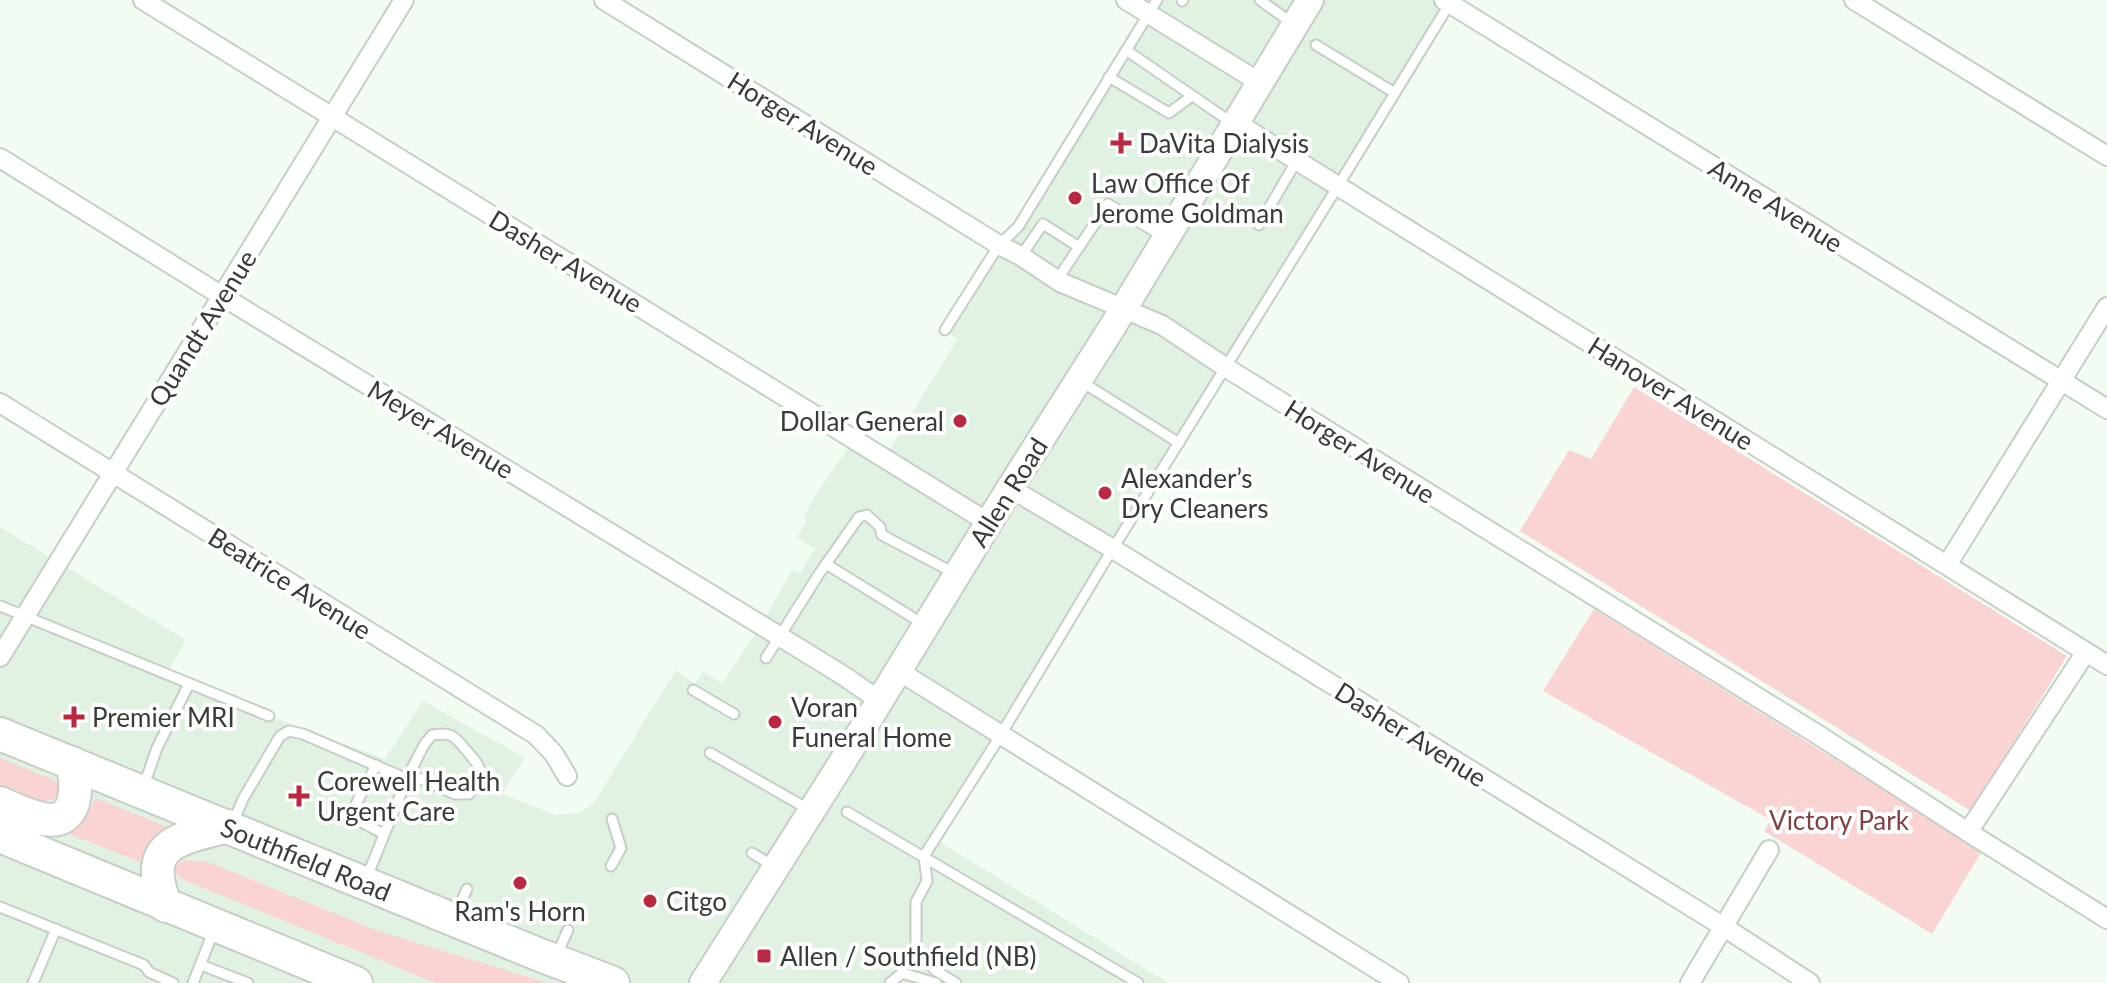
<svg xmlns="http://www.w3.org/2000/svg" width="2107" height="983" font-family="Lato,sans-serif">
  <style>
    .built { fill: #e1f1e2 }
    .green { fill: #fad3d3 }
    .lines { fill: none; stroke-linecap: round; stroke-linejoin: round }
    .lane-casing { stroke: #c6cfc7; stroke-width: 13 }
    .street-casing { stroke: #c6cfc7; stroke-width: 22 }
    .secondary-casing { stroke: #c6cfc7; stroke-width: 30 }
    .highway-casing { stroke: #c6cfc7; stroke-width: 36 }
    .lane { stroke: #fff; stroke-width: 9 }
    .street { stroke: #fff; stroke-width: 18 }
    .secondary { stroke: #fff; stroke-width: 26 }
    .highway { stroke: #fff; stroke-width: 32 }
    .poi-dot { fill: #ba293f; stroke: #fff; stroke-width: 3 }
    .labels { text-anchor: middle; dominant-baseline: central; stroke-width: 8; stroke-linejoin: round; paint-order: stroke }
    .street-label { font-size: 26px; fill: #383c38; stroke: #fff }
    .poi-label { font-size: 26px; fill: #383c38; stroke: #fff; text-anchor: start }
    .park-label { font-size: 26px; fill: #804143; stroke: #fff }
  </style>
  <rect width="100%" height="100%" fill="#f2fcf3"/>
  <!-- built -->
  <polygon class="built" points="1157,0 1452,0 935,839 1168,983 0,983 0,527 186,640 167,674 269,716 385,759 423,701 525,758 502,794 556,815 579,813 594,803 676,670 695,684 703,672 723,683 761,625 793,569 800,573 815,549 797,537 807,521 803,517 817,493 854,440 885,458 957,340 945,330 999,245 1018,227"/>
  <!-- green -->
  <g class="green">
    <polygon points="1634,387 2067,656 1971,811 1520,531 1569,450 1591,459"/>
    <polygon points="1594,609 1982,851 1932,934 1764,831 1787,791 1769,819 1543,691"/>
    <path d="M0,758L56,781L59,788L58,796C40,809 19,795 0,787Z"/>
    <path d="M95,798L167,827L152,839L140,862L69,834V832C84,824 89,812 95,798Z"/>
    <path d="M185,860L208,862L378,931L547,983H436L184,880C177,876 173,873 176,865Z"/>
  </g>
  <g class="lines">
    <!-- lane casing -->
    <g class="lane-casing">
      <g id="lane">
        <polyline points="1260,0 1292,23"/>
        <polyline points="1182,1 1183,0"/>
        <polyline points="1316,45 1395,93"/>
        <polyline points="1126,50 1232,123"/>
        <polyline points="1109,77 1169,113 1192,96"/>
        <polyline points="1259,225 1297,160"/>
        <polyline points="1079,247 1108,204 1163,236"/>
        <polyline points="1021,256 1043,224 1079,247 1057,280"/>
        <polyline points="945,330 999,245 1018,227 1157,0"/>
        <polyline points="1082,382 1179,443"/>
        <polyline points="826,564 925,625"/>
        <polyline points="0,606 269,716"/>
        <polyline points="766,658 819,574 859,517 867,515 880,527 882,535 954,573"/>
        <polyline points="693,690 734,714"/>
        <polyline points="710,753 808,809"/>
        <polyline points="376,765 350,816 384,834"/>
        <polyline points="143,788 157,748 189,684"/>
        <polyline points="847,812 1138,983"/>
        <polyline points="233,823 243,799 280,736 289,731 303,734 407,779"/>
        <polyline points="752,853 773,866"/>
        <polyline points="611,866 621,848 612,819"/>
        <path d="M366,879L409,774L424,745L432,735C439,734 446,733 452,736C457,739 462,745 466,750C481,767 488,775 469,794H455L409,774"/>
        <polyline points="0,907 144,965 149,972 173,983"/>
        <polyline points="455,916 467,889"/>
        <polyline points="557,954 568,930"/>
        <polyline points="201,965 248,983"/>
        <polyline points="33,983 56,929"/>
        <polyline points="193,983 214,930"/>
        <polyline points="890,983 902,973 936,983"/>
        <polyline points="956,983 936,971 916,948 916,902 927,881 924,856 994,746 1104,563 1330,199 1450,3"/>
      </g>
    </g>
    <!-- street casing -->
    <g class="street-casing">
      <g id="street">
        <polyline points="143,0 989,523"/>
        <polyline points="604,0 999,245 1021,256 1060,282 1162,325 1225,367 1820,736 1968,832 2107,919"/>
        <polyline points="1126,0 1259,82"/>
        <polyline points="1444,0 2107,409"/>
        <polyline points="1854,0 2107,156"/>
        <polyline points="1235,122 2107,665"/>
        <polyline points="0,158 222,296 761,625 844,676 880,701"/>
        <polyline points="0,403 536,735 554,754 567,776"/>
        <polyline points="1010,488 1113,549 1724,927 1810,983"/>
        <polyline points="1947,565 2107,307"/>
        <polyline points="0,657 404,0"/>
        <polyline points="897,670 1399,983"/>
        <polyline points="1968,832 2086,652"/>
        <polyline points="1690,983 1769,850"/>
      </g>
    </g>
    <!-- secondary casing -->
    <g class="secondary-casing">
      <polyline id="secondary" points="703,983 843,761 1010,488 1113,326 1310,0"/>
    </g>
    <!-- highway casing -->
    <g class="highway-casing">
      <g id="highway">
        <polyline points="0,734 540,955 613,983"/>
        <path d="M0,803C13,809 29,816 43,819C79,826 78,786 72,763"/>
        <polyline points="0,836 356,983"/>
        <path d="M166,906C140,843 178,839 228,826"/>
      </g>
    </g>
    <!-- lane -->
    <use href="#lane" class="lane"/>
    <!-- street -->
    <use href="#street" class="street"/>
    <!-- secondary -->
    <use href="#secondary" class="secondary"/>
    <!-- highway -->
    <use href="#highway" class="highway"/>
  </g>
  <!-- markers -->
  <g class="poi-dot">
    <path d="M1117 131h8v8h8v8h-8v8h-8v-8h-8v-8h8z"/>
    <circle cx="1075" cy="198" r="8"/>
    <circle cx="960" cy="421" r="8"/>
    <circle cx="1105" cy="493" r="8"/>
    <path d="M70 705h8v8h8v8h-8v8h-8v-8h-8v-8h8z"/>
    <circle cx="775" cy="722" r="8"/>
    <path d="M295 784h8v8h8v8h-8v8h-8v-8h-8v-8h8z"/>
    <circle cx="520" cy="883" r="8"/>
    <circle cx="650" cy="901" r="8"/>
    <rect x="756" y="948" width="16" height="16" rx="4"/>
  </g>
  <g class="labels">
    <!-- street labels -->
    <g class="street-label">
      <text transform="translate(803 123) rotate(32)">Horger Avenue</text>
      <text transform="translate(1776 205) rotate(32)">Anne Avenue</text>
      <text transform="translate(566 261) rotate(31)">Dasher Avenue</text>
      <text transform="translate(202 328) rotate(-58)">Quandt Avenue</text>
      <text transform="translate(1671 393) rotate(32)">Hanover Avenue</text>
      <text transform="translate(441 429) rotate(31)">Meyer Avenue</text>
      <text transform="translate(1360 451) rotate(32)">Horger Avenue</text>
      <text transform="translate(1008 492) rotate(-58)">Allen Road</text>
      <text transform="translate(290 583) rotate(32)">Beatrice Avenue</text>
      <text transform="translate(1411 734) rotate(32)">Dasher Avenue</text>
      <text transform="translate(306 859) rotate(22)">Southfield Road</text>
    </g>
    <!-- poi labels -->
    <g class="poi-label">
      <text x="1139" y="143">DaVita Dialysis</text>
      <text x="1091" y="183">Law Office Of<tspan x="1091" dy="30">Jerome Goldman</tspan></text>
      <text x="944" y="421" text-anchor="end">Dollar General</text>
      <text x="1121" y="478">Alexander’s<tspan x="1121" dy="30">Dry Cleaners</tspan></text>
      <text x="791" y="707">Voran<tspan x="791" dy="30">Funeral Home</tspan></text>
      <text x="92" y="717">Premier MRI</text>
      <text x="317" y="781">Corewell Health<tspan x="317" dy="30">Urgent Care</tspan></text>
      <text x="666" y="901">Citgo</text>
      <text x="520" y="911" text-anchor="middle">Ram's Horn</text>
      <text x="780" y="956">Allen / Southfield (NB)</text>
    </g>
    <!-- park labels -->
    <g class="park-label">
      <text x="1839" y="820">Victory Park</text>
    </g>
  </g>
</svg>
